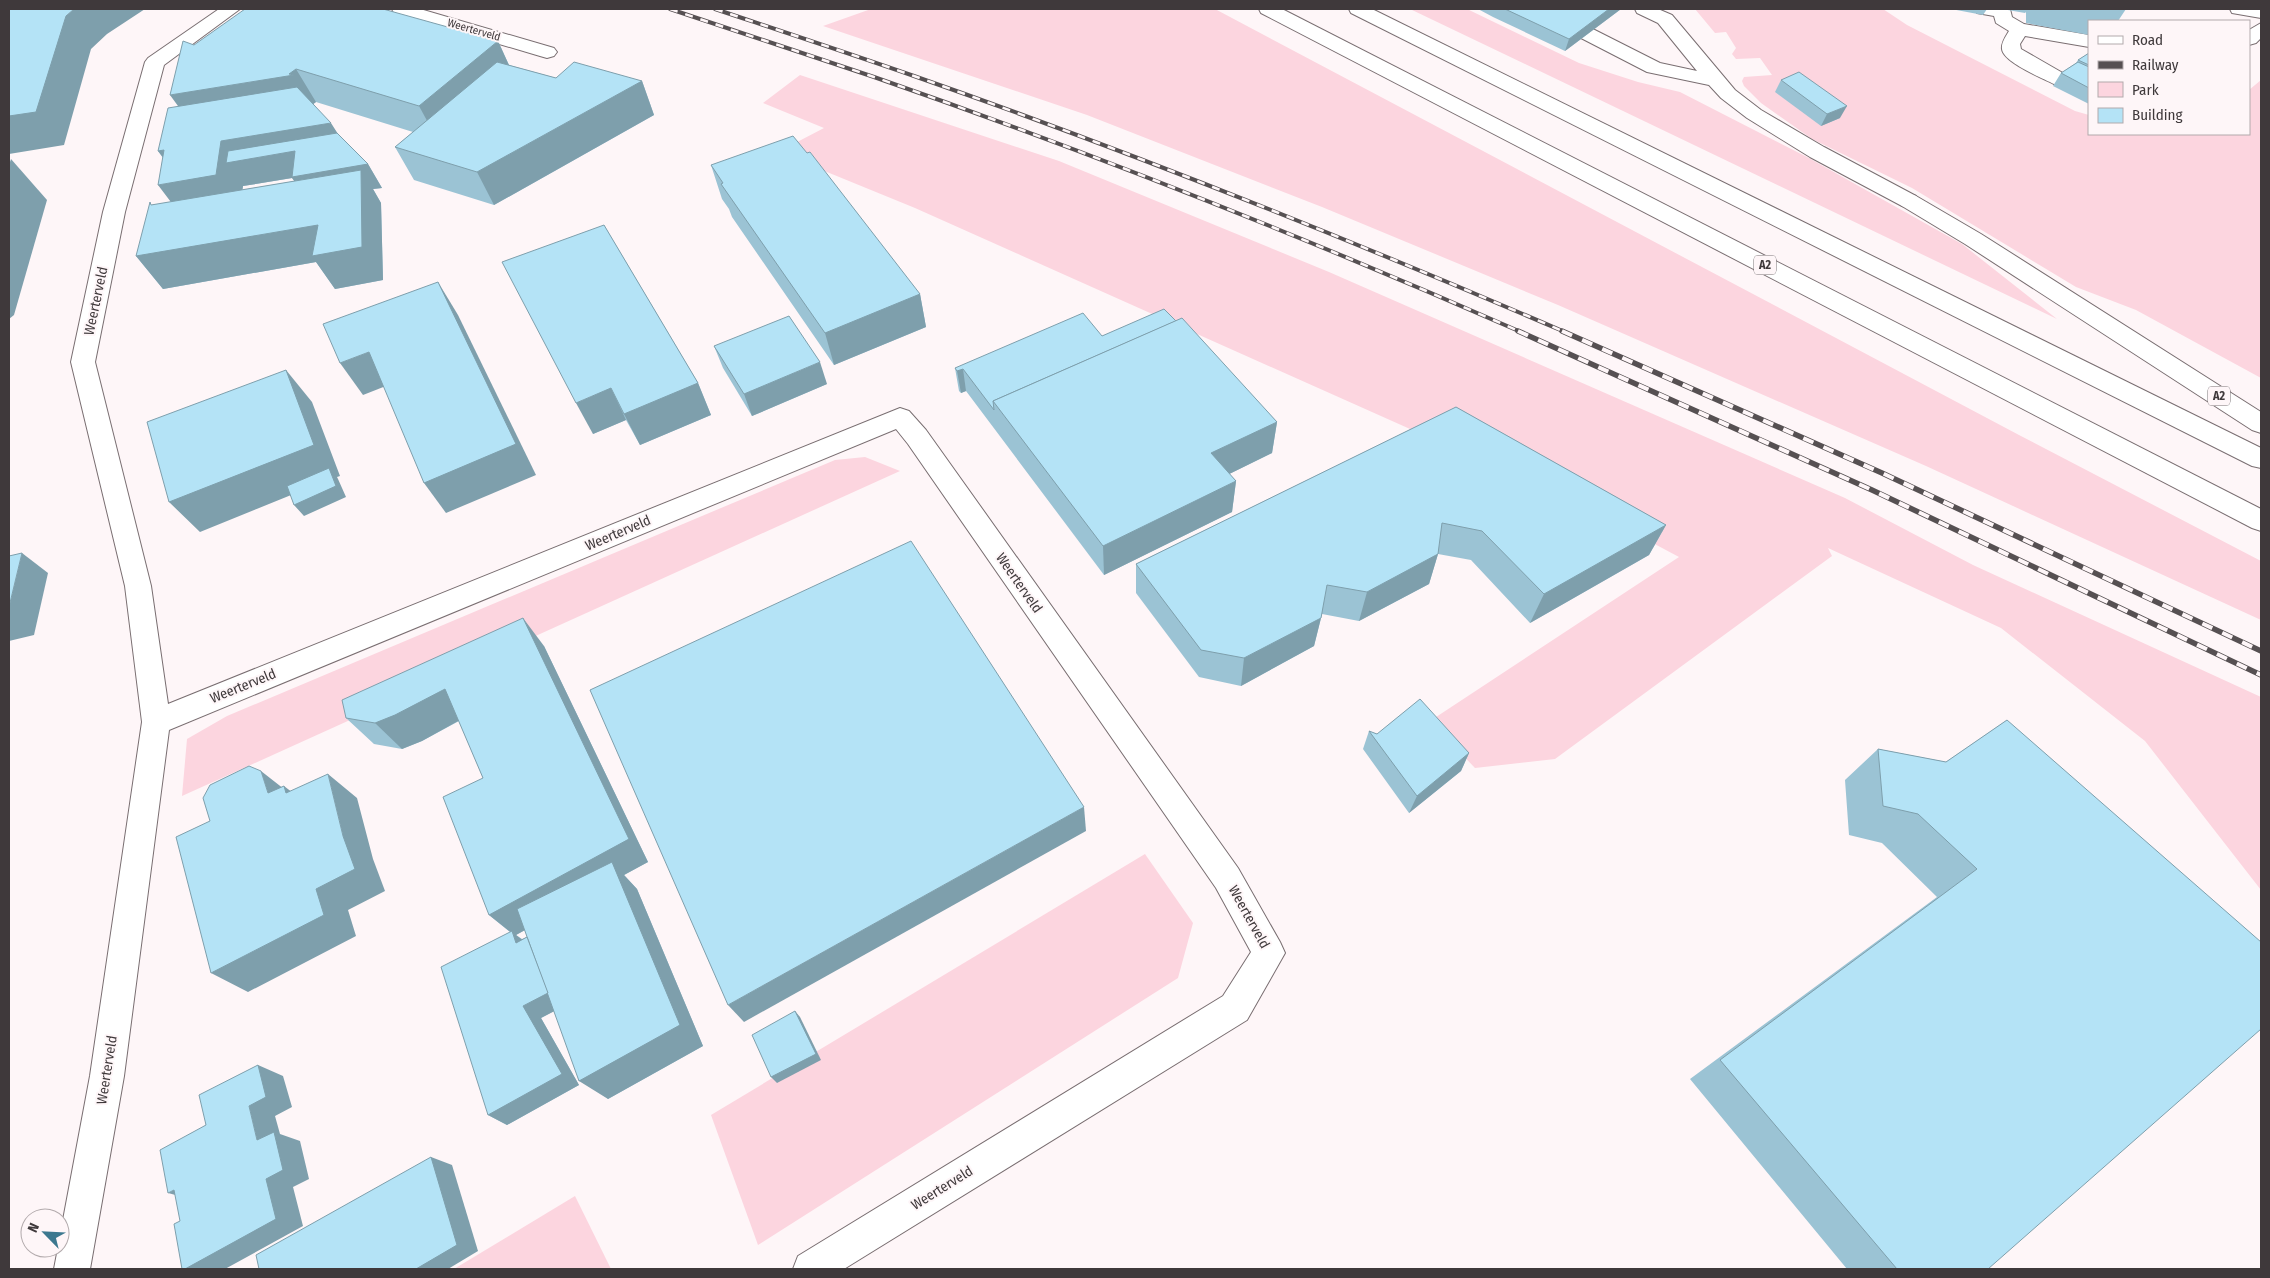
<svg xmlns="http://www.w3.org/2000/svg" width="2270" height="1278" font-family="'Fira Sans Condensed',sans-serif">
  <style>
    .green { fill: #fcd5df }
    .lines { fill: none; stroke-linecap: round; stroke-linejoin: round }
    .lane-casing { stroke: #796e71; stroke-width: 2 }
    .street-casing { stroke: #796e71; stroke-width: 2 }
    .highway-casing { stroke: #796e71; stroke-width: 2 }
    .lane { fill: #fff; fill-rule: evenodd }
    .street { fill: #fff; fill-rule: evenodd }
    .highway { fill: #fff; fill-rule: evenodd }
    .rail-far1-casing { stroke: #565052; stroke-width: 4 }
    .rail-casing { stroke: #565052; stroke-width: 5.5 }
    .rail-far1 { stroke: #fef6f8; stroke-width: 2.5; stroke-dasharray: 8; stroke-linecap: butt }
    .rail { stroke: #fef6f8; stroke-width: 4; stroke-dasharray: 11; stroke-linecap: butt }
    .wall { fill: #9bc3d4; fill-rule: evenodd }
    .shaded-wall { fill: #7e9fac }
    .building { fill: #b4e3f6; stroke: #7e9fac }
    .labels { text-anchor: middle; dominant-baseline: central; stroke-width: 4; stroke-linejoin: round; paint-order: stroke }
    .far-street-label { font-size: 11px; fill: #3f393b; stroke: #fef6f8 }
    .shield { fill: #fef6f8; stroke: #787274; stroke-width: 1 }
    .shield-label { font-size: 12px; font-weight: bold; fill: #3f393b }
    .street-label { font-size: 14px; fill: #3f393b; stroke: #fef6f8 }
  </style>
  <rect width="100%" height="100%" fill="#fef6f8"/>
  <!-- green -->
  <g class="green">
    <polygon points="871,9 1215,9 2019,435 2261,561 2261,620 1926,466 1558,305 1322,207 1087,115 823,26"/>
    <polygon points="1410,9 1467,9 1579,63 1638,82 1680,92 1807,157 1962,244 2057,319"/>
    <polygon points="1695,9 1883,9 1907,25 2075,111 2089,115 2089,134 2249,134 2249,90 2261,80 2261,378 2136,310 2076,287 1912,188 1812,139 1761,103 1744,86 1742,81 1744,77 1772,75 1760,58 1736,59 1732,54 1736,48 1726,32 1715,33"/>
    <polygon points="800,75 1059,161 1329,272 1845,498 1973,565 2261,697 2261,890 2145,741 2001,628 1828,548 1832,556 1555,759 1475,768 1430,721 1679,557 1589,509 915,208 778,152 824,128 763,103"/>
    <polygon points="865,457 900,471 182,796 187,739 227,716 835,460"/>
    <polygon points="1145,854 1193,923 1178,978 758,1245 711,1115"/>
    <polygon points="575,1196 611,1269 454,1269"/>
  </g>
  <g class="lines">
    <!-- lane casing -->
    <g class="lane-casing">
      <g id="lane">
        <polygon points="1549,9 1567,9 1567,16 1660,63 1697,71 1658,23 1637,13 1635,9 1658,9 1672,15 1735,90 1761,110 1824,147 1916,196 1920,201 1916,206 1909,208 1902,206 1810,157 1747,118 1721,98 1709,85 1647,72 1550,22 1548,18"/>
        <path d="M1975,9H2010L2012,17L2024,24L2089,35V47L2025,36L2020,44L2021,49L2068,76L2071,80L2068,84L2061,86L2054,84C2042,78 2003,62 2002,49C2001,43 2006,36 2009,31L1996,23L1994,16L1977,13Z"/>
        <polygon points="2230,9 2261,9 2261,18 2232,13"/>
        <polygon points="2261,23 2261,38 2256,43 2249,45 2249,30"/>
      </g>
    </g>
    <!-- street casing -->
    <g class="street-casing">
      <g id="street">
        <polygon points="219,9 240,9 164,65 125,212 95,362 151,586 168,704 900,408 909,411 926,430 1238,868 1280,942 1285,953 1247,1020 844,1269 793,1269 798,1256 1223,996 1251,952 1216,888 908,444 896,429 169,730 124,1076 90,1269 54,1269 58,1248 60,1248 60,1236 90,1076 142,722 125,586 71,362 103,212 145,62 148,58"/>
        <polygon points="392,9 420,9 554,48 557,52 554,56 547,58 540,56 394,13"/>
      </g>
    </g>
    <!-- highway casing -->
    <g class="highway-casing">
      <g id="highway">
        <polygon points="1259,9 1282,9 2261,509 2261,531 2252,528 1261,13"/>
        <polygon points="1349,9 1372,9 2261,448 2261,468 2252,466 1351,13"/>
        <polygon points="1909,194 1916,196 1981,234 2261,412 2261,433 2252,430 1965,244 1902,206 1898,201 1902,196"/>
      </g>
    </g>
    <!-- lane -->
    <use href="#lane" class="lane"/>
    <!-- street -->
    <use href="#street" class="street"/>
    <!-- highway -->
    <use href="#highway" class="highway"/>
    <!-- rail-far1 casing -->
    <g class="rail-far1-casing">
      <g id="rail-far1">
        <path d="M670,9C738,32 806,54 874,77C1093,153 1309,239 1521,332"/>
        <path d="M715,9C781,31 848,53 914,76C1134,153 1351,240 1565,332"/>
      </g>
    </g>
    <!-- rail casing -->
    <g class="rail-casing">
      <g id="rail">
        <polyline points="1518,331 1872,490 2261,675"/>
        <polyline points="1562,331 1882,473 2261,651"/>
      </g>
    </g>
    <!-- rail-far1 -->
    <use href="#rail-far1" class="rail-far1"/>
    <!-- rail -->
    <use href="#rail" class="rail"/>
  </g>
  <!-- wall -->
  <g class="wall">
    <polygon points="1478,9 1621,9 1565,51 1493,17"/>
    <polygon points="1951,9 1987,9 1983,15"/>
    <polygon points="2002,9 2126,9 2118,21 2089,21 2089,35 2026,23 2026,12 2025,13"/>
    <path d="M498,41L509,65L556,78L642,81L654,115L494,205L414,180L395,147L413,132L316,102L313,104L337,133L368,164L382,188L373,189L381,203L383,280L335,289L316,262L163,289L136,256L152,205L171,202L163,158L158,151L178,106L194,45ZM292,178L295,181L242,190L243,186Z"/>
    <polygon points="2089,53 2089,104 2053,86 2061,73 2076,63 2078,60"/>
    <polygon points="1781,80 1840,118 1821,126 1775,92"/>
    <polygon points="711,165 920,294 926,327 834,365 732,217 729,209 722,199"/>
    <polygon points="604,225 698,383 711,415 640,445 626,420 593,434"/>
    <polygon points="1176,321 1277,422 1272,453 1229,474 1236,481 1232,512 1104,575 966,391 961,393 959,391 955,368 1102,336"/>
    <polygon points="714,346 827,384 752,416 723,368"/>
    <polygon points="1456,407 1666,525 1649,555 1530,623 1471,560 1438,554 1429,584 1359,621 1322,614 1314,646 1241,686 1199,677 1136,593 1136,564"/>
    <path d="M544,646L648,862L624,875L637,889L703,1046L608,1099L554,1011L541,1018L579,1085L507,1125L488,1115L510,932L489,915L483,778L459,721L422,741L402,749L374,744L346,718ZM525,930L527,937L522,939L516,935Z"/>
    <polygon points="2007,720 1988,1269 1847,1269 1690,1079 1937,897 1882,843 1849,835 1845,780 1878,749 1946,762"/>
    <polygon points="1369,731 1377,734 1469,753 1461,771 1409,813 1363,749"/>
  </g>
  <!-- shaded-wall -->
  <g class="shaded-wall">
    <polygon points="74,9 145,9 107,34 91,49 64,145 9,154 9,116 66,16"/>
    <polygon points="1609,9 1621,9 1565,51 1569,39"/>
    <polygon points="498,41 513,74 437,139 419,106"/>
    <polygon points="296,69 316,102 312,105 194,128 170,95 289,74"/>
    <polygon points="642,81 654,115 494,205 477,172"/>
    <polygon points="1847,106 1840,118 1821,126 1827,114"/>
    <polygon points="331,123 352,156 368,164 382,188 373,189 381,203 383,280 335,289 316,262 163,289 136,256 308,200 292,178 243,186 240,208 183,218 158,185 181,181 158,151"/>
    <polygon points="11,159 47,200 14,315 9,319 9,165"/>
    <polygon points="438,282 458,315 536,475 446,513 424,483"/>
    <polygon points="920,294 926,327 834,365 825,333"/>
    <polygon points="369,352 391,384 363,395 340,363"/>
    <polygon points="820,362 827,384 752,416 744,394"/>
    <polygon points="963,369 966,391 961,393 957,371"/>
    <polygon points="286,370 312,402 340,476 337,477 338,479 346,497 304,516 294,505 333,478 200,532 169,502"/>
    <polygon points="698,383 711,415 640,445 624,414"/>
    <polygon points="611,388 626,420 593,434 576,403"/>
    <polygon points="1277,422 1272,453 1209,484 1211,453"/>
    <polygon points="1236,481 1232,512 1104,575 1103,546"/>
    <polygon points="1666,525 1649,555 1530,623 1544,594"/>
    <polygon points="22,553 48,573 34,635 9,641 9,607"/>
    <polygon points="1438,554 1429,584 1359,621 1367,592"/>
    <polygon points="523,618 544,646 648,862 624,875 637,889 703,1046 608,1099 579,1081 619,878 516,935 529,945 516,943 513,934 489,915"/>
    <polygon points="1321,618 1314,646 1241,686 1244,658"/>
    <polygon points="445,689 469,715 422,741 402,749 375,723"/>
    <polygon points="1469,753 1461,771 1409,813 1417,796"/>
    <polygon points="261,771 284,789 284,786 315,810 268,793"/>
    <polygon points="328,774 357,798 373,859 385,891 348,910 356,936 248,992 211,973 316,889 343,836"/>
    <polygon points="1084,807 1086,831 744,1022 728,1005"/>
    <polygon points="555,989 572,1002 541,1018 579,1085 507,1125 488,1115 523,1006"/>
    <polygon points="795,1011 800,1017 821,1060 777,1083 771,1077"/>
    <polygon points="258,1065 283,1076 292,1107 275,1116 280,1134 300,1141 309,1179 293,1187 303,1226 225,1269 185,1269 257,1140 249,1106"/>
    <polygon points="431,1157 452,1165 478,1251 448,1269 416,1269"/>
    <polygon points="174,1190 198,1201 168,1193"/>
  </g>
  <!-- building -->
  <g class="building">
    <polygon points="9,9 74,9 66,16 36,112 9,116"/>
    <polygon points="245,9 383,9 498,41 419,106 296,69 289,74 294,75 170,95 183,41 194,45"/>
    <polygon points="1505,9 1609,9 1569,39"/>
    <polygon points="2089,53 2089,65 2078,60"/>
    <polygon points="497,62 556,78 574,62 642,81 477,172 395,147"/>
    <polygon points="2078,62 2089,67 2089,88 2061,73"/>
    <polygon points="1799,72 1847,106 1827,114 1781,80"/>
    <polygon points="297,87 331,123 221,141 216,175 158,185 164,150 158,151 168,108"/>
    <polygon points="337,133 368,164 292,177 295,151 226,163 228,151"/>
    <polygon points="793,136 807,153 810,152 920,294 825,333 721,184 723,183 711,165"/>
    <polygon points="361,170 362,247 312,256 318,225 136,256 150,202 151,205"/>
    <polygon points="604,225 698,383 624,414 611,388 576,403 502,262"/>
    <polygon points="438,282 516,444 424,483 369,352 340,363 323,324"/>
    <polygon points="1164,309 1176,321 993,401 994,410 963,369 957,371 955,368 1083,313 1102,336"/>
    <polygon points="789,316 820,362 744,394 714,346"/>
    <polygon points="1182,318 1277,422 1211,453 1236,481 1103,546 993,401"/>
    <polygon points="286,370 314,445 169,502 147,422"/>
    <polygon points="1456,407 1666,525 1544,594 1482,531 1442,523 1438,554 1367,592 1327,585 1321,618 1244,658 1201,650 1136,564"/>
    <polygon points="329,468 336,486 294,505 287,486"/>
    <polygon points="911,541 1084,807 728,1005 590,690"/>
    <polygon points="22,553 9,607 9,556"/>
    <polygon points="523,618 629,839 489,915 443,797 483,778 445,689 395,715 375,723 346,718 342,700"/>
    <polygon points="1420,699 1469,753 1417,796 1369,731 1377,734"/>
    <polygon points="2007,720 2261,942 2261,1029 1988,1269 1897,1269 1720,1060 1977,869 1918,814 1883,806 1878,749 1946,762"/>
    <polygon points="249,766 261,771 268,793 284,786 286,793 328,774 343,836 355,869 316,889 324,915 211,973 176,837 210,821 203,798 210,785"/>
    <polygon points="612,862 680,1025 579,1081 517,909"/>
    <polygon points="512,931 516,943 527,937 548,993 523,1006 562,1074 488,1115 441,967"/>
    <polygon points="795,1011 816,1054 771,1077 752,1035"/>
    <polygon points="258,1065 266,1097 249,1106 257,1140 274,1132 283,1170 266,1179 276,1219 185,1269 182,1269 174,1224 180,1221 174,1190 168,1193 160,1150 206,1125 199,1095"/>
    <polygon points="431,1157 457,1245 416,1269 259,1269 256,1255"/>
  </g>
  <g class="labels">
    <!-- far-street labels -->
    <g class="far-street-label">
      <text transform="translate(474 30) rotate(16)">Weerterveld</text>
    </g>
    <!-- shield labels -->
    <g class="shield">
      <rect x="1754" y="255.5" width="22" height="19" rx="4"/>
      <rect x="2208" y="386.5" width="22" height="19" rx="4"/>
    </g>
    <g class="shield-label">
      <text x="1765" y="265">A2</text>
      <text x="2219" y="396">A2</text>
    </g>
    <!-- street labels -->
    <g class="street-label">
      <text transform="translate(96 301) rotate(-78)">Weerterveld</text>
      <text transform="translate(618 533) rotate(-23)">Weerterveld</text>
      <text transform="translate(1019 583) rotate(55)">Weerterveld</text>
      <text transform="translate(243 686) rotate(-22)">Weerterveld</text>
      <text transform="translate(1249 917) rotate(61)">Weerterveld</text>
      <text transform="translate(107 1070) rotate(-81)">Weerterveld</text>
      <text transform="translate(942 1188) rotate(-32)">Weerterveld</text>
    </g>
  </g>
  <!-- border -->
  <rect width="2270" height="1278" fill="none" stroke="#3f393b" stroke-width="20"/>
  <!-- legend -->
  <rect x="2088" y="20" width="162" height="115" fill="#fef6f8" stroke="#b2aaac"/>
  <rect x="2098" y="36" width="25" height="8" fill="#ffffff" stroke="#b2aaac"/>
  <text x="2132" y="45" font-size="15" fill="#3f393b">Road</text>
  <rect x="2098" y="61" width="25" height="8" fill="#565052" stroke="#b2aaac"/>
  <text x="2132" y="70" font-size="15" fill="#3f393b">Railway</text>
  <rect x="2098" y="82" width="25" height="15" fill="#fcd5df" stroke="#b2aaac"/>
  <text x="2132" y="95" font-size="15" fill="#3f393b">Park</text>
  <rect x="2098" y="108" width="25" height="15" fill="#b4e3f6" stroke="#b2aaac"/>
  <text x="2132" y="120" font-size="15" fill="#3f393b">Building</text>
  <!-- north arrow -->
  <g transform="translate(45 1233) rotate(294)"><circle r="24" fill="#fef6f8" stroke="#b2aaac"/>
  <path d="M0-4L9 19L0 12L-9 19Z" fill="#3c788f"/>
  <text y="-8" font-size="14" font-weight="bold" text-anchor="middle" fill="#3f393b">N</text>
  </g>
</svg>
